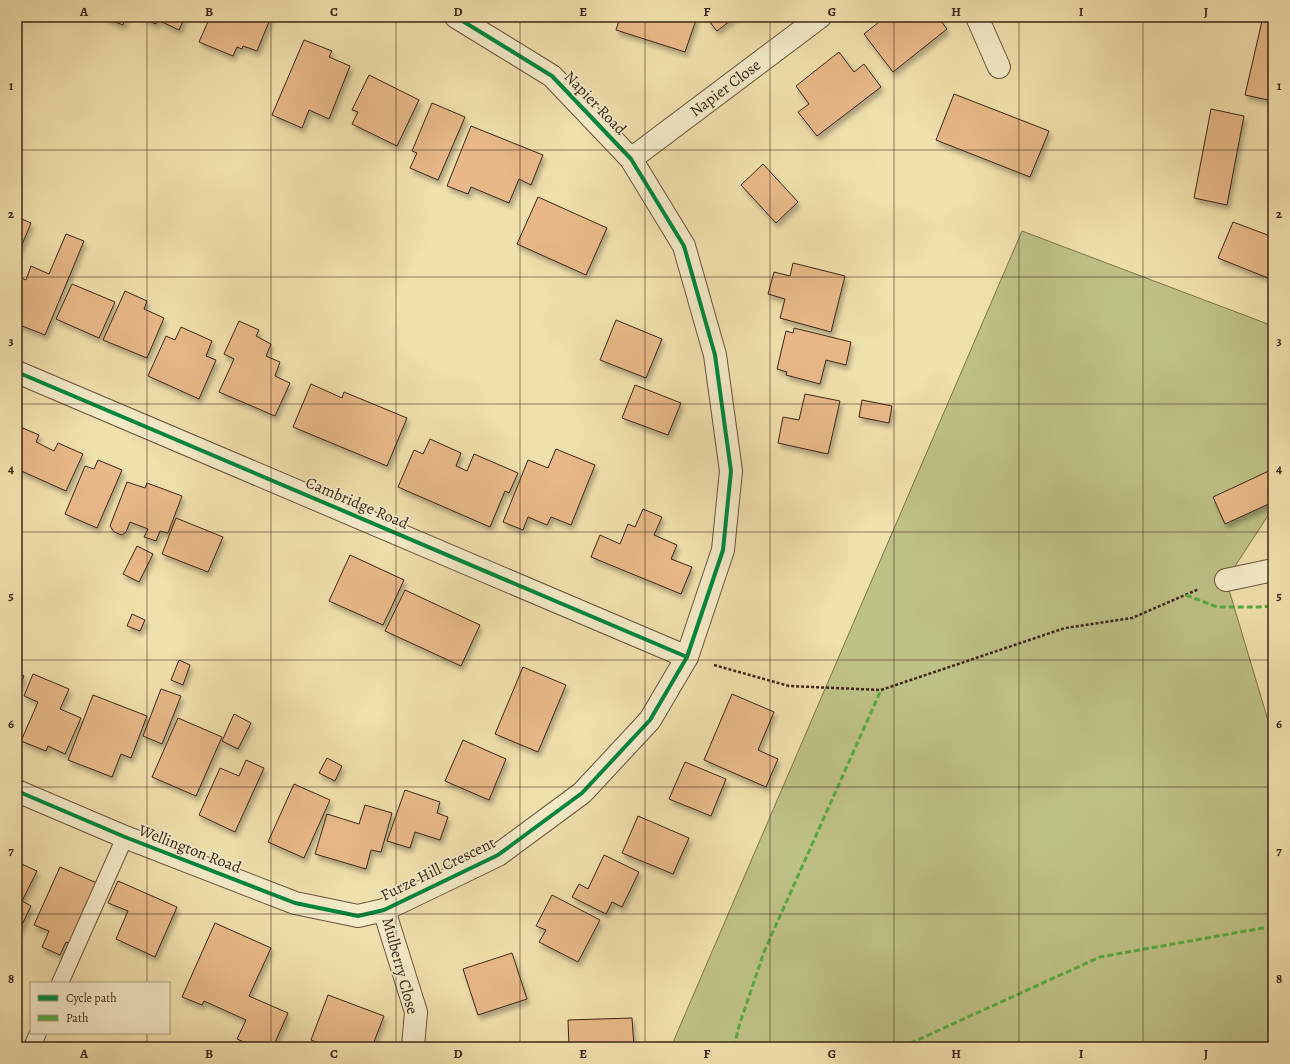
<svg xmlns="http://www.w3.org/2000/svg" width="1290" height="1064" font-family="Alegreya,serif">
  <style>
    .green { fill: #bec186; stroke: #7e744e }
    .building { fill: #e8b888; stroke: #3d2615; filter: url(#shadow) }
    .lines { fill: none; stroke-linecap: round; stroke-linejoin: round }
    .lane-casing { stroke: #6a543b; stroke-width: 18 }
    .street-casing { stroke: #6a543b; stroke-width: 24 }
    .path { stroke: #3d2615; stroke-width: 2.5; stroke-dasharray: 3 2; stroke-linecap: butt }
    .lane { stroke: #f5ebc9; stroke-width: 16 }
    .street { stroke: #f5ebc9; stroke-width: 22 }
    .quiet { stroke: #55aa42; stroke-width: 3; stroke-dasharray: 6 3; stroke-linecap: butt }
    .cycleway-casing { stroke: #f5ebc9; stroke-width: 6 }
    .cycleway { stroke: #00873e; stroke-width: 4 }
    .grid { fill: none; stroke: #3d2615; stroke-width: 1; stroke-opacity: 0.55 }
    .labels { text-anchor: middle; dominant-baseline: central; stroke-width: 3.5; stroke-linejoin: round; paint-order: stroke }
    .street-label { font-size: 16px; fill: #3d2615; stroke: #f5ebc9 }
    .neatline { fill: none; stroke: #3d2615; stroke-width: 1.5 }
    .grid-label { font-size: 13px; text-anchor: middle; font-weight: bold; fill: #3d2615 }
  </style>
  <defs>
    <filter id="shadow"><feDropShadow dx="2.5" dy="4.5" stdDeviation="2" flood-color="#0004"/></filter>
  </defs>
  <rect width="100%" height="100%" fill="#f0e0ac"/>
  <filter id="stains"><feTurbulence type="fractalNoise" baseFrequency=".005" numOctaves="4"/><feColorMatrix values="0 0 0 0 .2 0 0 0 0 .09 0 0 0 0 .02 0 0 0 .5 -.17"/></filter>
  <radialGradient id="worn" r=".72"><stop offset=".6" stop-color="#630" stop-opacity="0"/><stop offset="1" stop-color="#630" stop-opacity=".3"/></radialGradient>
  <!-- green -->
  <polygon class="green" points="1022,231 1273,326 1273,508 1226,580 1273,737 1273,1047 671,1047"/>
  <!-- building -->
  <g class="building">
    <polygon points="103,17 126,17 123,25"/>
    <polygon points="140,17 185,17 179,30 158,20 156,24"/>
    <polygon points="210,17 226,17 230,19 230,17 271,17 257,51 243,46 242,49 237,47 233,56 199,42"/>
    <polygon points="620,17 697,17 685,52 616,30"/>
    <polygon points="706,17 735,17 717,31"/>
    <polygon points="885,17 938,17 947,29 893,72 864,34"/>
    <polygon points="1262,21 1273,24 1273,101 1245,95"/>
    <polygon points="304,40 332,51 329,57 350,66 329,119 309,110 302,128 272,115"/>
    <polygon points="839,52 854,72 864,64 881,87 817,136 798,112 809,104 796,86"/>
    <polygon points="369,75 419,100 397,146 352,124 358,112 352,110"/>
    <polygon points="954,94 1049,131 1030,177 936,140"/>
    <polygon points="432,103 465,117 438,180 410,168 417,153 412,151"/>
    <polygon points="1211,109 1244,116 1227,205 1194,198"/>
    <polygon points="471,126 543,155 531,185 519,179 509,203 471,187 468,194 447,186"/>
    <polygon points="763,164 798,202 776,223 741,185"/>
    <polygon points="538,197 607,228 586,275 517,244"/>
    <polygon points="17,217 31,223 17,257"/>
    <polygon points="1233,222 1273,237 1273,280 1218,258"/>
    <polygon points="66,234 84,241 45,335 17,324 17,276 26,280 31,266 49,274"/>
    <polygon points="793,263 845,276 831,332 780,318 785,299 768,294 774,272 790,276"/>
    <polygon points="72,284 115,302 99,338 56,319"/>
    <polygon points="125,291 147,301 144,309 164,318 147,358 103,340"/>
    <polygon points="616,320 662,339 646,378 600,360"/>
    <polygon points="239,321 259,330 256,336 271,344 266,356 280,362 275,376 290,383 275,416 219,392 234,359 224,354"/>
    <polygon points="181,327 212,341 206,356 216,360 199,399 148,376 166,336 175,340"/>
    <polygon points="794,328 851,342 846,365 826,360 820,384 786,375 787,372 777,369 786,331 793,333"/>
    <polygon points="311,384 342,398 344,392 407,418 387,466 293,427"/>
    <polygon points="635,385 681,403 668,435 622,418"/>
    <polygon points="805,394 840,401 828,454 778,443 783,417 799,420"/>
    <polygon points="862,400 892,406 889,423 859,417"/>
    <polygon points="18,426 39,435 36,442 54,451 58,443 83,454 66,491 17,469"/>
    <polygon points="430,439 461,453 456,466 467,471 474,454 518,473 509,493 505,491 490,527 398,487 414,450 423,454"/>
    <polygon points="556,449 595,465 571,525 551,517 547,525 528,517 523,530 503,522 528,460 548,468"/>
    <polygon points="98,460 122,470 97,528 65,514 85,466 94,469"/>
    <polygon points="1273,469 1273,502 1225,524 1213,497"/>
    <polygon points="127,482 145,488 147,483 182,496 168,533 160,531 156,541 144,537 148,529 130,522 126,532 122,535 114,532 110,526"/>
    <polygon points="643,509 662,517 654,535 677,545 671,559 692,567 681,594 591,557 600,535 620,544 628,524 635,527"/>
    <polygon points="176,518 223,537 208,572 162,554"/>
    <polygon points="137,546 153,554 139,582 123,574"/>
    <polygon points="350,555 404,580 383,625 329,601"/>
    <polygon points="405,590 480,625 461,666 385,631"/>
    <polygon points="132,614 145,620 140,631 127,626"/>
    <polygon points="179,660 190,665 183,685 171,680"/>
    <polygon points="523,667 566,685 538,752 495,734"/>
    <polygon points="17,672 24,676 17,692"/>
    <polygon points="33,674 69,689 60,709 81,718 65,754 48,746 46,751 21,741 38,702 24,696"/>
    <polygon points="161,689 181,696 162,744 143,736"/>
    <polygon points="732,694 774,712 758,750 778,759 766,787 704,760"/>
    <polygon points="93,695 147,716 131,758 121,754 112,777 68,760"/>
    <polygon points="234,714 251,723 238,749 222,741"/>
    <polygon points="178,718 222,737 196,796 152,777"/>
    <polygon points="463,740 506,759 489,800 445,781"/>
    <polygon points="327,758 342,766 335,781 319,773"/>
    <polygon points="246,760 264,768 235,832 199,815 220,768 239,776"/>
    <polygon points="685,762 726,779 711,816 669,799"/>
    <polygon points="294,784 330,800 304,858 268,842"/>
    <polygon points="405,790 440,802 437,813 448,817 440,840 415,832 410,848 387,841"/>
    <polygon points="365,805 392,813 381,852 371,850 366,869 315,854 327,814 359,824"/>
    <polygon points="638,816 689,838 673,874 622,853"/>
    <polygon points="604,855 639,872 622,907 612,902 606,914 572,897 579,884 588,889"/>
    <polygon points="17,862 37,871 22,901 31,906 17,935"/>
    <polygon points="60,867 99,884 72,944 66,942 60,955 42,947 49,931 34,925"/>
    <polygon points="118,881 177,907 155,957 116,939 128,911 108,903"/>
    <polygon points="552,895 600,920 578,962 539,942 546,930 536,926"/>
    <polygon points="215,923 271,948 249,996 288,1013 273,1047 255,1047 237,1039 246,1020 204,1001 202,1005 182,997"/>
    <polygon points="512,953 527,999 478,1015 463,969"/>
    <polygon points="328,995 384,1016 372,1047 329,1047 311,1040"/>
    <polygon points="632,1018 634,1047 569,1047 568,1020"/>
  </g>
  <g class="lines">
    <!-- lane casing -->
    <g class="lane-casing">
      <g id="lane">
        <polyline points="60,983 125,837"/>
        <polyline points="32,1047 38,1033"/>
      </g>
    </g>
    <!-- street casing -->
    <g class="street-casing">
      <g id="street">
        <polyline points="977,17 999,67"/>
        <path id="s1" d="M631,159L820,17"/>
        <polyline points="17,372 687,657"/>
        <polyline points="1226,580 1273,570"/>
        <polyline points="17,791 125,837 295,903 358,916 384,910 498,855 582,793 650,720 687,657 723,550 731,471 715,355 684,246 631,159 552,76 456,17"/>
        <polyline points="384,910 416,1012 413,1047"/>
      </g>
    </g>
    <!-- path -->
    <polyline class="path" points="714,665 789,686 881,690 1065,628 1132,618 1199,589"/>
    <!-- lane -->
    <use href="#lane" class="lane"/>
    <!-- street -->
    <use href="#street" class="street"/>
    <!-- quiet -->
    <g class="quiet">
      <polyline points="1186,595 1217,607 1258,607 1273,606"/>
      <polyline points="734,1047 739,1026 764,952 881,690"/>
      <polyline points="902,1047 1100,957 1263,928 1273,929"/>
    </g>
    <!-- cycleway casing -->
    <g class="cycleway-casing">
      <g id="cycleway">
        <polyline points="17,372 687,657"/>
        <polyline points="17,791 125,837 295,903 358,916 384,910 498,855 582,793 650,720 687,657 723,550 731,471 715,355 684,246 631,159 552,76 456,17"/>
      </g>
    </g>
    <!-- cycleway -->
    <use href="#cycleway" class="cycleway"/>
  </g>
  <!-- grid -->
  <path class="grid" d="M147,17V983M271,17V1047M396,17V1047M520,17V1047M645,17V1047M770,17V1047M894,17V1047M1019,17V1047M1143,17V1047M17,150H1273M17,277H1273M17,404H1273M17,532H1273M17,660H1273M17,787H1273M17,914H1273M147,1033V1047"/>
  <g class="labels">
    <!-- street labels -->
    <g class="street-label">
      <text stroke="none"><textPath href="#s1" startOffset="118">Napier Close</textPath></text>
      <text transform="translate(595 103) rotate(46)">Napier Road</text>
      <text transform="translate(357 503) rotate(23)">Cambridge Road</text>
      <text transform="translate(190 849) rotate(21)">Wellington Road</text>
      <text transform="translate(438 869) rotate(-26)">Furze Hill Crescent</text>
      <text transform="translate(400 966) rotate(75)">Mulberry Close</text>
    </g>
  </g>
  <!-- margin -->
  <rect width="1290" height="1064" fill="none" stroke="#f0e0ac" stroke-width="44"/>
  <!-- legend -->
  <rect x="30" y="982" width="140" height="52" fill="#f5ebc9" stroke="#ab9c81"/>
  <rect x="38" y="995" width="20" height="6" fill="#00873e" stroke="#ab9c81"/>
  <text x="66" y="1002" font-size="12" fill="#3d2615">Cycle path</text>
  <rect x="38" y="1015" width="20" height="6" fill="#55aa42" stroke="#ab9c81"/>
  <text x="66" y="1022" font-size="12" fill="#3d2615">Path</text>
  <rect x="22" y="22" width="1246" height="1020" class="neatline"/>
  <g class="grid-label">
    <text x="84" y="16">A</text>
    <text x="209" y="16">B</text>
    <text x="334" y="16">C</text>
    <text x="458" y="16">D</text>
    <text x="583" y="16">E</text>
    <text x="707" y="16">F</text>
    <text x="832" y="16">G</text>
    <text x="956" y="16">H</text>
    <text x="1081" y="16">I</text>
    <text x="1206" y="16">J</text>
    <text x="11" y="90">1</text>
    <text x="1279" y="90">1</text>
    <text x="11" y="218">2</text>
    <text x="1279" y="218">2</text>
    <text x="11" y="345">3</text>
    <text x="1279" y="345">3</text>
    <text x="11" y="473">4</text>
    <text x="1279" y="473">4</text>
    <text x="11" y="600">5</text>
    <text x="1279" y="600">5</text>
    <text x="11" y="728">6</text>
    <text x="1279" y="728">6</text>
    <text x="11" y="855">7</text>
    <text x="1279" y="855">7</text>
    <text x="11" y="983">8</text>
    <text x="1279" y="983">8</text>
    <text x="84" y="1058">A</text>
    <text x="209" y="1058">B</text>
    <text x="334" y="1058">C</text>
    <text x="458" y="1058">D</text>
    <text x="583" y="1058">E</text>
    <text x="707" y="1058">F</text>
    <text x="832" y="1058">G</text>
    <text x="956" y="1058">H</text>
    <text x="1081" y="1058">I</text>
    <text x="1206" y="1058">J</text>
  </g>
  <rect width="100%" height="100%" filter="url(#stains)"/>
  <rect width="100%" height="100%" fill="url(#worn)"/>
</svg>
